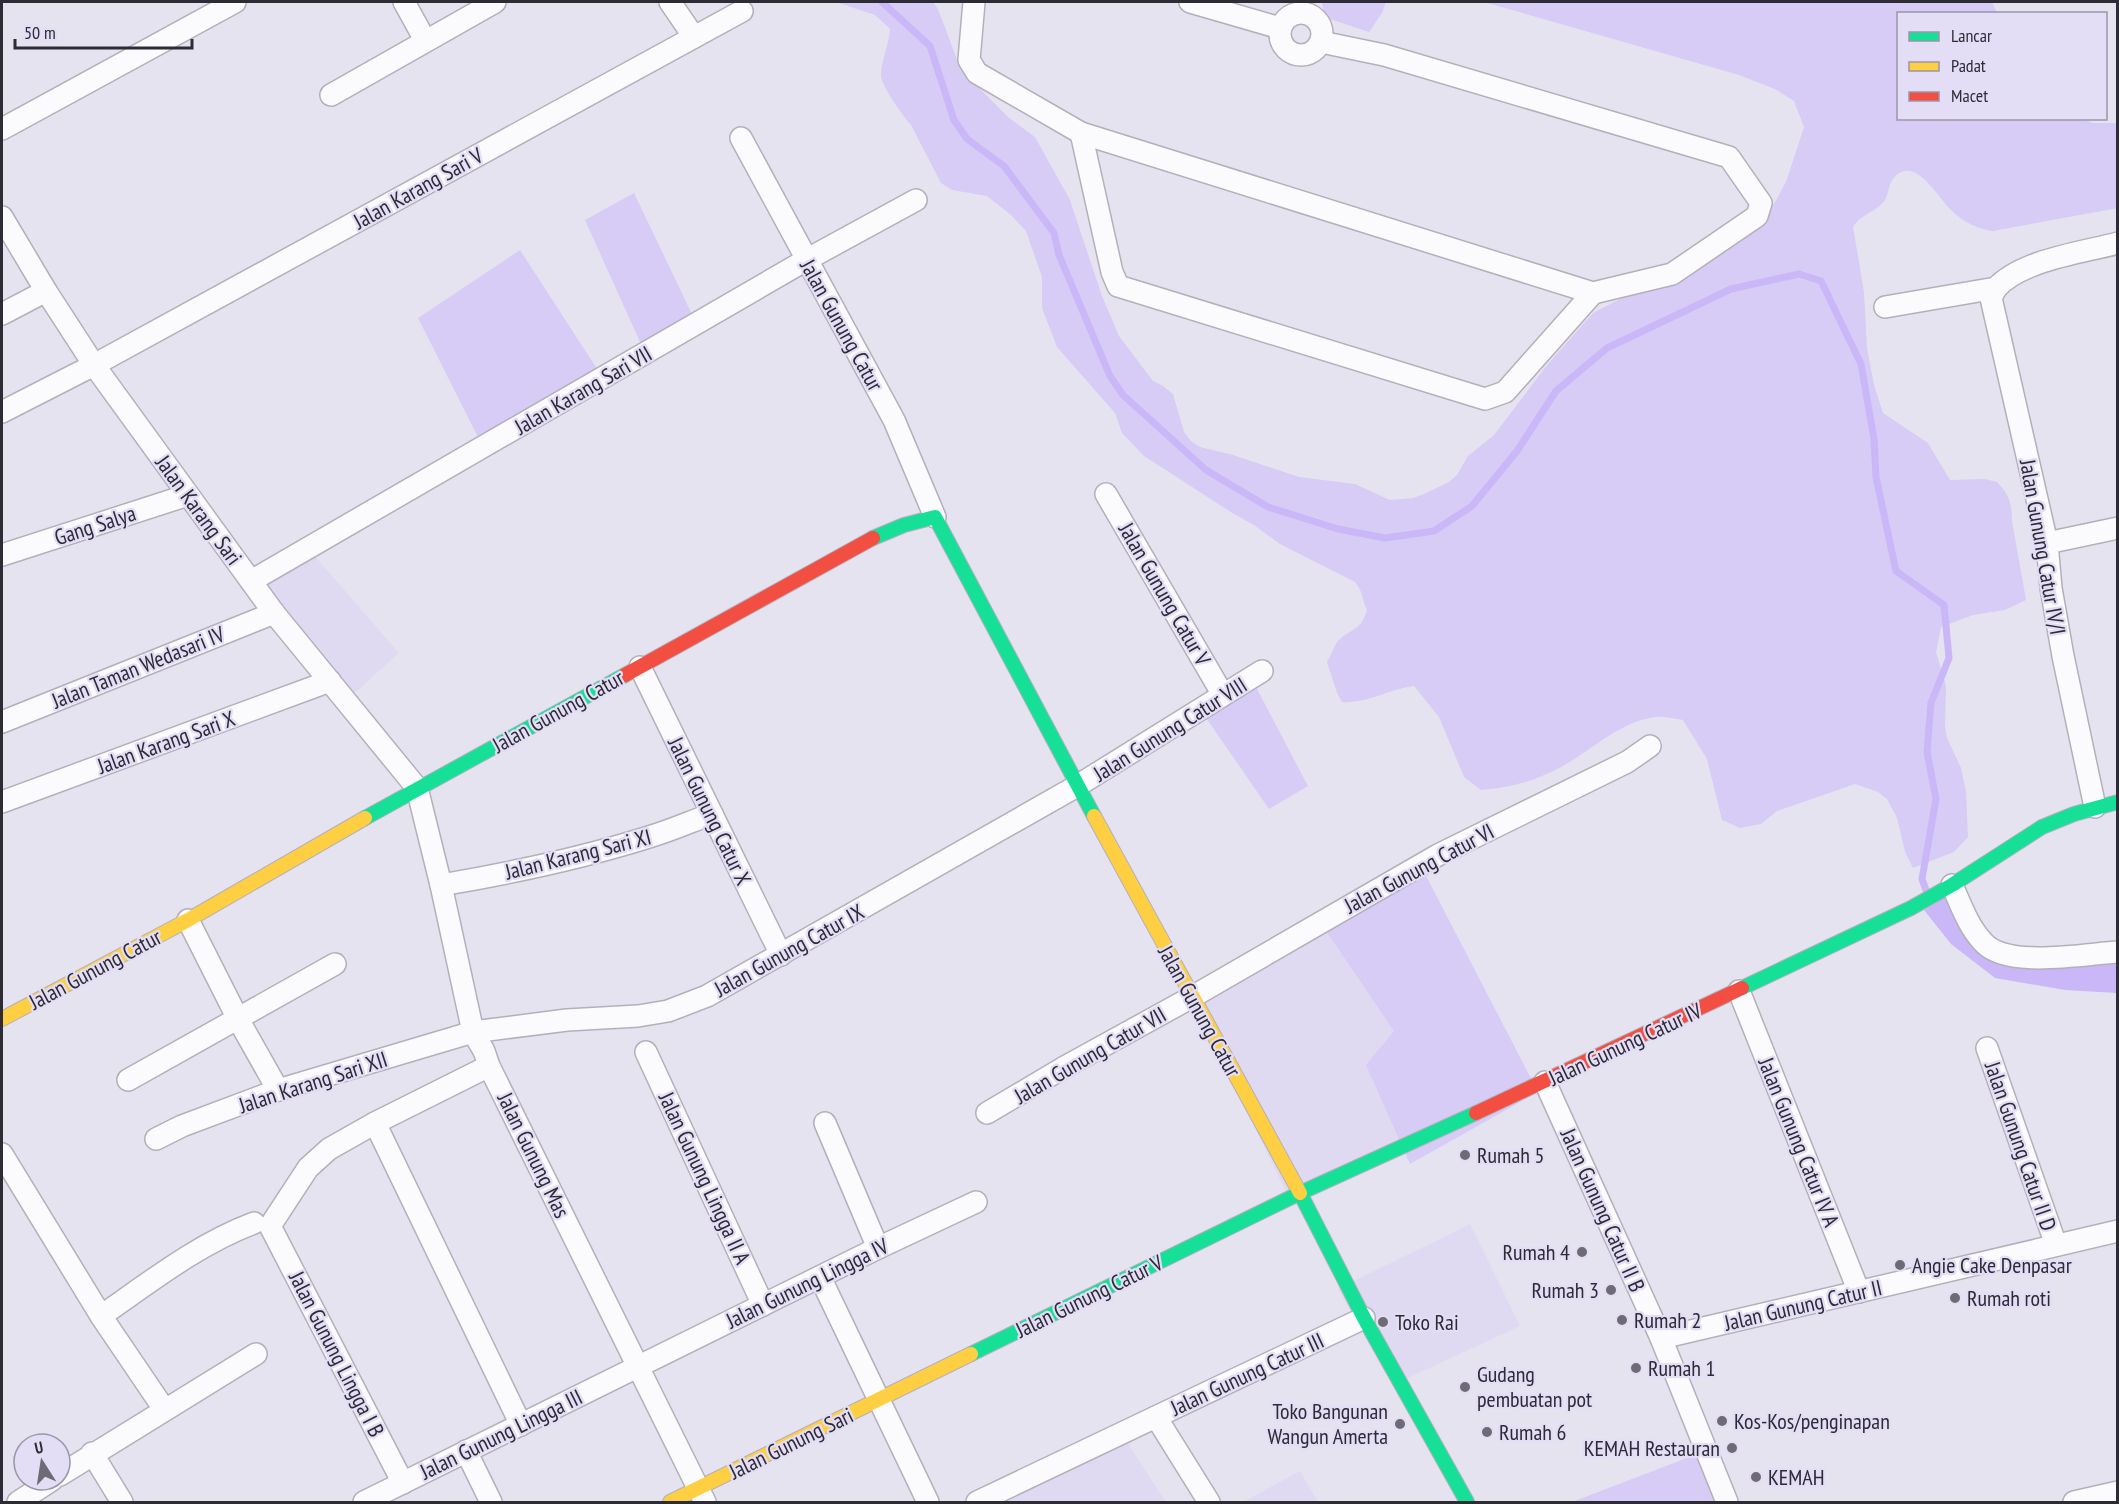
<svg xmlns="http://www.w3.org/2000/svg" width="2119" height="1504" font-family="'PT Sans Narrow',sans-serif">
  <style>
    .built { fill: #dfdaf2 }
    .green { fill: #d6ccf5 }
    .water { fill: #c9b7f8 }
    .lines { fill: none; stroke-linecap: round; stroke-linejoin: round }
    .stream { stroke: #c9b7f8; stroke-width: 7 }
    .street-casing { stroke: #b3b0bb; stroke-width: 24 }
    .fast-casing { stroke: #b3b0bb; stroke-width: 16 }
    .slow-casing { stroke: #b3b0bb; stroke-width: 16 }
    .jam-casing { stroke: #b3b0bb; stroke-width: 16 }
    .street { stroke: #fbfbfd; stroke-width: 21 }
    .fast { stroke: #16e098; stroke-width: 14 }
    .slow { stroke: #ffcf43; stroke-width: 14 }
    .jam { stroke: #f24e42; stroke-width: 14 }
    .poi-dot { fill: #6e6b76; stroke: #e3ddf6; stroke-width: 2 }
    .labels { text-anchor: middle; dominant-baseline: central; stroke-width: 4.5; stroke-linejoin: round; paint-order: stroke }
    .street-label { font-size: 22px; fill: #2d2b34; stroke: #e3ddf6 }
    .poi-label { font-size: 22px; fill: #2d2b34; stroke: #e3ddf6; text-anchor: start }
  </style>
  <rect width="100%" height="100%" fill="#e6e3f0"/>
  <!-- built -->
  <g class="built">
    <polygon points="300,539 399,653 348,699 252,567"/>
    <polygon points="1324,928 1395,1031 1401,1145 1289,1198 1190,994"/>
    <polygon points="1470,1224 1520,1326 1393,1385 1338,1289"/>
    <polygon points="1119,1430 1166,1502 999,1502"/>
    <polygon points="1300,1471 1318,1502 1243,1502"/>
  </g>
  <!-- green -->
  <g class="green">
    <path d="M836,2H933L938,9L961,70L1008,117L1035,137L1070,200L1102,296L1119,336L1153,381L1163,386L1173,394L1184,432L1191,441L1200,447L1233,455L1299,477L1355,484L1390,500L1413,498L1424,494L1449,482L1457,475L1468,456L1494,435L1548,364L1593,313L1754,230L1775,202L1786,182L1804,127L1794,101L1775,89L1739,75L1484,2H1992L1997,13L1898,14V118H2080L2093,123H2117L2118,208L1993,231C1979,230 1962,221 1952,211C1938,198 1914,152 1893,179C1888,185 1889,194 1885,200C1877,212 1862,213 1853,227L1864,292L1867,348L1874,385L1883,413L1928,443L1950,480L1985,479L1997,482C2009,494 2012,504 2012,521L2026,600L2005,610L1973,615L1941,627L1936,652L1946,686L1945,727L1947,738L1961,768L1966,792L1968,837L1954,852L1913,868L1905,852L1897,818L1887,799L1878,792L1855,784L1777,811L1761,824L1740,828L1722,820L1707,759L1683,720C1675,719 1664,716 1656,717C1620,721 1591,751 1561,767C1535,781 1510,788 1481,790L1464,777L1439,717L1414,686C1389,689 1367,704 1342,702L1337,693L1327,662C1331,656 1334,646 1338,641C1351,628 1361,631 1367,610C1362,600 1363,591 1355,582L1280,544L1254,525L1234,514L1144,456L1122,433L1115,413L1057,347L1042,308V277L1026,231L1011,215L987,196L952,190L941,183L911,125C903,116 882,87 881,76C881,60 889,45 890,29L875,15Z"/>
    <polygon points="1322,2 1386,2 1382,13 1369,32 1324,17"/>
    <polygon points="634,193 699,329 645,353 585,220"/>
    <polygon points="520,250 601,375 487,455 418,318"/>
    <polygon points="1256,687 1308,786 1269,809 1202,712"/>
    <polygon points="1422,868 1538,1092 1410,1164 1366,1065 1394,1031 1324,928"/>
    <polygon points="1700,1453 1720,1502 1572,1502"/>
  </g>
  <!-- water -->
  <polygon class="water" points="1946,897 1962,917 2033,963 2117,964 2117,993 2065,990 1995,978 1951,944 1924,910"/>
  <g class="lines">
    <!-- stream -->
    <polyline class="stream" points="882,2 930,46 954,120 967,139 1004,166 1054,233 1059,255 1110,376 1123,395 1206,470 1268,507 1338,529 1385,538 1434,531 1472,506 1517,451 1556,391 1607,348 1731,289 1799,274 1821,281 1861,364 1874,439 1876,477 1896,571 1944,605 1949,658 1931,703 1927,752 1936,799 1922,879 1926,890"/>
    <!-- street casing -->
    <g class="street-casing">
      <g id="street">
        <polyline points="404,2 425,40"/>
        <polyline points="670,2 694,37"/>
        <polyline points="974,2 969,60 977,73 1081,133 1593,293 1672,274 1757,216 1761,203 1729,157 1384,55 1321,42"/>
        <polyline points="1190,2 1280,28"/>
        <circle cx="1301" cy="34" r="21"/>
        <polyline points="331,95 495,2"/>
        <polyline points="2,129 235,2"/>
        <polyline points="1081,133 1112,272 1118,286 1485,399 1505,392 1593,293"/>
        <polyline points="741,138 894,420 935,517"/>
        <polyline points="2,217 46,291 94,365 200,511 274,613 417,788 441,885 473,1032 484,1051 489,1066 705,1502"/>
        <polyline points="1996,288 1991,298 2047,543 2051,588 2063,656 2095,807"/>
        <path d="M1885,307L1996,288C2022,260 2080,253 2118,243"/>
        <polyline points="2,314 46,291"/>
        <polyline points="2,412 94,365 742,11"/>
        <polyline points="1106,494 1223,695"/>
        <polyline points="2047,543 2118,528"/>
        <polyline points="2,555 188,495"/>
        <polyline points="251,581 806,260 916,200"/>
        <polyline points="640,667 781,955"/>
        <polyline points="2,722 274,613"/>
        <polyline points="2,802 330,681"/>
        <path d="M441,885C512,873 583,858 652,836C672,830 692,821 712,814"/>
        <path d="M1952,885C1961,905 1968,926 1983,942C2006,969 2084,954 2118,952"/>
        <polyline points="188,920 238,1019 278,1090"/>
        <polyline points="1739,991 1859,1292"/>
        <polyline points="1987,1048 2056,1245"/>
        <polyline points="646,1052 763,1305"/>
        <polyline points="128,1080 335,964"/>
        <polyline points="1545,1082 1661,1338 1727,1502"/>
        <polyline points="987,1113 1063,1068 1192,997 1438,855 1627,762 1650,746"/>
        <polyline points="375,1123 521,1425"/>
        <polyline points="825,1123 878,1248"/>
        <polyline points="156,1139 182,1126 278,1090 473,1032 567,1020 638,1016 668,1011 707,996 1077,786 1262,671"/>
        <polyline points="2,1154 101,1316 164,1409"/>
        <polyline points="820,1277 928,1502"/>
        <path d="M101,1316C150,1282 198,1244 254,1223"/>
        <polyline points="1661,1338 2118,1231"/>
        <polyline points="1156,1417 1209,1502"/>
        <polyline points="466,1451 491,1502"/>
        <polyline points="92,1453 122,1502"/>
        <polyline points="60,1475 256,1354"/>
        <polyline points="403,1483 270,1226 308,1168 329,1149 375,1123 489,1066"/>
        <polyline points="18,1502 52,1480"/>
        <polyline points="364,1502 878,1248 976,1202"/>
        <polyline points="977,1502 1364,1318"/>
        <polyline points="2074,1502 2118,1492"/>
      </g>
    </g>
    <!-- fast casing -->
    <g class="fast-casing">
      <g id="fast">
        <polyline points="873,538 904,525 935,517 1094,816"/>
        <polyline points="365,818 625,675"/>
        <polyline points="1742,988 1911,908 1952,885 2042,827 2074,814 2118,802"/>
        <polyline points="1300,1193 1364,1318 1467,1502"/>
        <polyline points="971,1354 1300,1193 1476,1113"/>
      </g>
    </g>
    <!-- slow casing -->
    <g class="slow-casing">
      <g id="slow">
        <polyline points="1094,816 1300,1193"/>
        <polyline points="2,1019 188,920 365,818"/>
        <polyline points="670,1502 971,1354"/>
      </g>
    </g>
    <!-- jam casing -->
    <g class="jam-casing">
      <g id="jam">
        <polyline points="625,675 873,538"/>
        <polyline points="1476,1113 1742,988"/>
      </g>
    </g>
    <!-- street -->
    <use href="#street" class="street"/>
    <!-- fast -->
    <use href="#fast" class="fast"/>
    <!-- slow -->
    <use href="#slow" class="slow"/>
    <!-- jam -->
    <use href="#jam" class="jam"/>
  </g>
  <!-- markers -->
  <g class="poi-dot">
    <circle cx="1465" cy="1155" r="6"/>
    <circle cx="1582" cy="1252" r="6"/>
    <circle cx="1900" cy="1265" r="6"/>
    <circle cx="1611" cy="1290" r="6"/>
    <circle cx="1955" cy="1298" r="6"/>
    <circle cx="1622" cy="1320" r="6"/>
    <circle cx="1383" cy="1322" r="6"/>
    <circle cx="1636" cy="1368" r="6"/>
    <circle cx="1465" cy="1387" r="6"/>
    <circle cx="1722" cy="1421" r="6"/>
    <circle cx="1400" cy="1424" r="6"/>
    <circle cx="1487" cy="1432" r="6"/>
    <circle cx="1732" cy="1448" r="6"/>
    <circle cx="1756" cy="1477" r="6"/>
  </g>
  <g class="labels">
    <!-- street labels -->
    <g class="street-label">
      <text transform="translate(418 188) rotate(-29)">Jalan Karang Sari V</text>
      <text transform="translate(842 325) rotate(61)">Jalan Gunung Catur</text>
      <text transform="translate(583 390) rotate(-30)">Jalan Karang Sari VII</text>
      <text transform="translate(199 510) rotate(54)">Jalan Karang Sari</text>
      <text transform="translate(95 525) rotate(-18)">Gang Salya</text>
      <text transform="translate(2043 547) rotate(80)">Jalan Gunung Catur IV/I</text>
      <text transform="translate(1165 594) rotate(60)">Jalan Gunung Catur V</text>
      <text transform="translate(138 667) rotate(-22)">Jalan Taman Wedasari IV</text>
      <text transform="translate(558 711) rotate(-29)">Jalan Gunung Catur</text>
      <text transform="translate(1170 729) rotate(-32)">Jalan Gunung Catur VIII</text>
      <text transform="translate(166 742) rotate(-20)">Jalan Karang Sari X</text>
      <text transform="translate(710 811) rotate(64)">Jalan Gunung Catur X</text>
      <text transform="translate(578 854) rotate(-14)">Jalan Karang Sari XI</text>
      <text transform="translate(1419 868) rotate(-28)">Jalan Gunung Catur VI</text>
      <text transform="translate(789 950) rotate(-29)">Jalan Gunung Catur IX</text>
      <text transform="translate(95 969) rotate(-28)">Jalan Gunung Catur</text>
      <text transform="translate(1200 1011) rotate(61)">Jalan Gunung Catur</text>
      <text transform="translate(1625 1044) rotate(-25)">Jalan Gunung Catur IV</text>
      <text transform="translate(1090 1055) rotate(-30)">Jalan Gunung Catur VII</text>
      <text transform="translate(313 1082) rotate(-18)">Jalan Karang Sari XII</text>
      <text transform="translate(1799 1142) rotate(68)">Jalan Gunung Catur IV A</text>
      <text transform="translate(2021 1146) rotate(71)">Jalan Gunung Catur II D</text>
      <text transform="translate(534 1155) rotate(64)">Jalan Gunung Mas</text>
      <text transform="translate(705 1178) rotate(65)">Jalan Gunung Lingga II A</text>
      <text transform="translate(1603 1210) rotate(66)">Jalan Gunung Catur II B</text>
      <text transform="translate(807 1283) rotate(-26)">Jalan Gunung Lingga IV</text>
      <text transform="translate(1089 1296) rotate(-26)">Jalan Gunung Catur V</text>
      <text transform="translate(1803 1305) rotate(-13)">Jalan Gunung Catur II</text>
      <text transform="translate(337 1354) rotate(63)">Jalan Gunung Lingga I B</text>
      <text transform="translate(1247 1374) rotate(-25)">Jalan Gunung Catur III</text>
      <text transform="translate(501 1434) rotate(-26)">Jalan Gunung Lingga III</text>
      <text transform="translate(791 1443) rotate(-26)">Jalan Gunung Sari</text>
    </g>
    <!-- poi labels -->
    <g class="poi-label">
      <text x="1477" y="1155">Rumah 5</text>
      <text x="1570" y="1252" text-anchor="end">Rumah 4</text>
      <text x="1912" y="1265">Angie Cake Denpasar</text>
      <text x="1599" y="1290" text-anchor="end">Rumah 3</text>
      <text x="1967" y="1298">Rumah roti</text>
      <text x="1634" y="1320">Rumah 2</text>
      <text x="1395" y="1322">Toko Rai</text>
      <text x="1648" y="1368">Rumah 1</text>
      <text x="1477" y="1374">Gudang<tspan x="1477" dy="25">pembuatan pot</tspan></text>
      <text x="1388" y="1411" text-anchor="end">Toko Bangunan<tspan x="1388" dy="25">Wangun Amerta</tspan></text>
      <text x="1734" y="1421">Kos-Kos/penginapan</text>
      <text x="1499" y="1432">Rumah 6</text>
      <text x="1720" y="1448" text-anchor="end">KEMAH Restauran</text>
      <text x="1768" y="1477">KEMAH</text>
    </g>
  </g>
  <!-- border -->
  <rect width="2119" height="1504" fill="none" stroke="#2d2b34" stroke-width="6"/>
  <!-- legend -->
  <rect x="1897" y="12" width="210" height="108" fill="#e3ddf6" stroke="#9a96a8" stroke-width="1.5"/>
  <rect x="1909" y="32" width="30" height="9" fill="#16e098" stroke="#9a96a8" stroke-width="1.5"/>
  <text x="1951" y="42" font-size="18" fill="#2d2b34">Lancar</text>
  <rect x="1909" y="62" width="30" height="9" fill="#ffcf43" stroke="#9a96a8" stroke-width="1.5"/>
  <text x="1951" y="72" font-size="18" fill="#2d2b34">Padat</text>
  <rect x="1909" y="92" width="30" height="9" fill="#f24e42" stroke="#9a96a8" stroke-width="1.5"/>
  <text x="1951" y="102" font-size="18" fill="#2d2b34">Macet</text>
  <!-- north arrow -->
  <g transform="translate(42 1462) rotate(348)"><circle r="28" fill="#e3ddf6" stroke="#9a96a8" stroke-width="1.5"/>
  <path d="M0-4.5L10 22L0 15L-10 22Z" fill="#6e6b76"/>
  <text y="-9" font-size="16" font-weight="bold" text-anchor="middle" fill="#2d2b34">U</text>
  </g>
  <!-- scale -->
  <path d="M15 39v9h177v-9" fill="none" stroke="#2d2b34" stroke-width="3"/>
  <text x="24" y="39" font-size="18" fill="#2d2b34" stroke="#e3ddf6" stroke-width="4.5" paint-order="stroke">50 m</text>
</svg>
